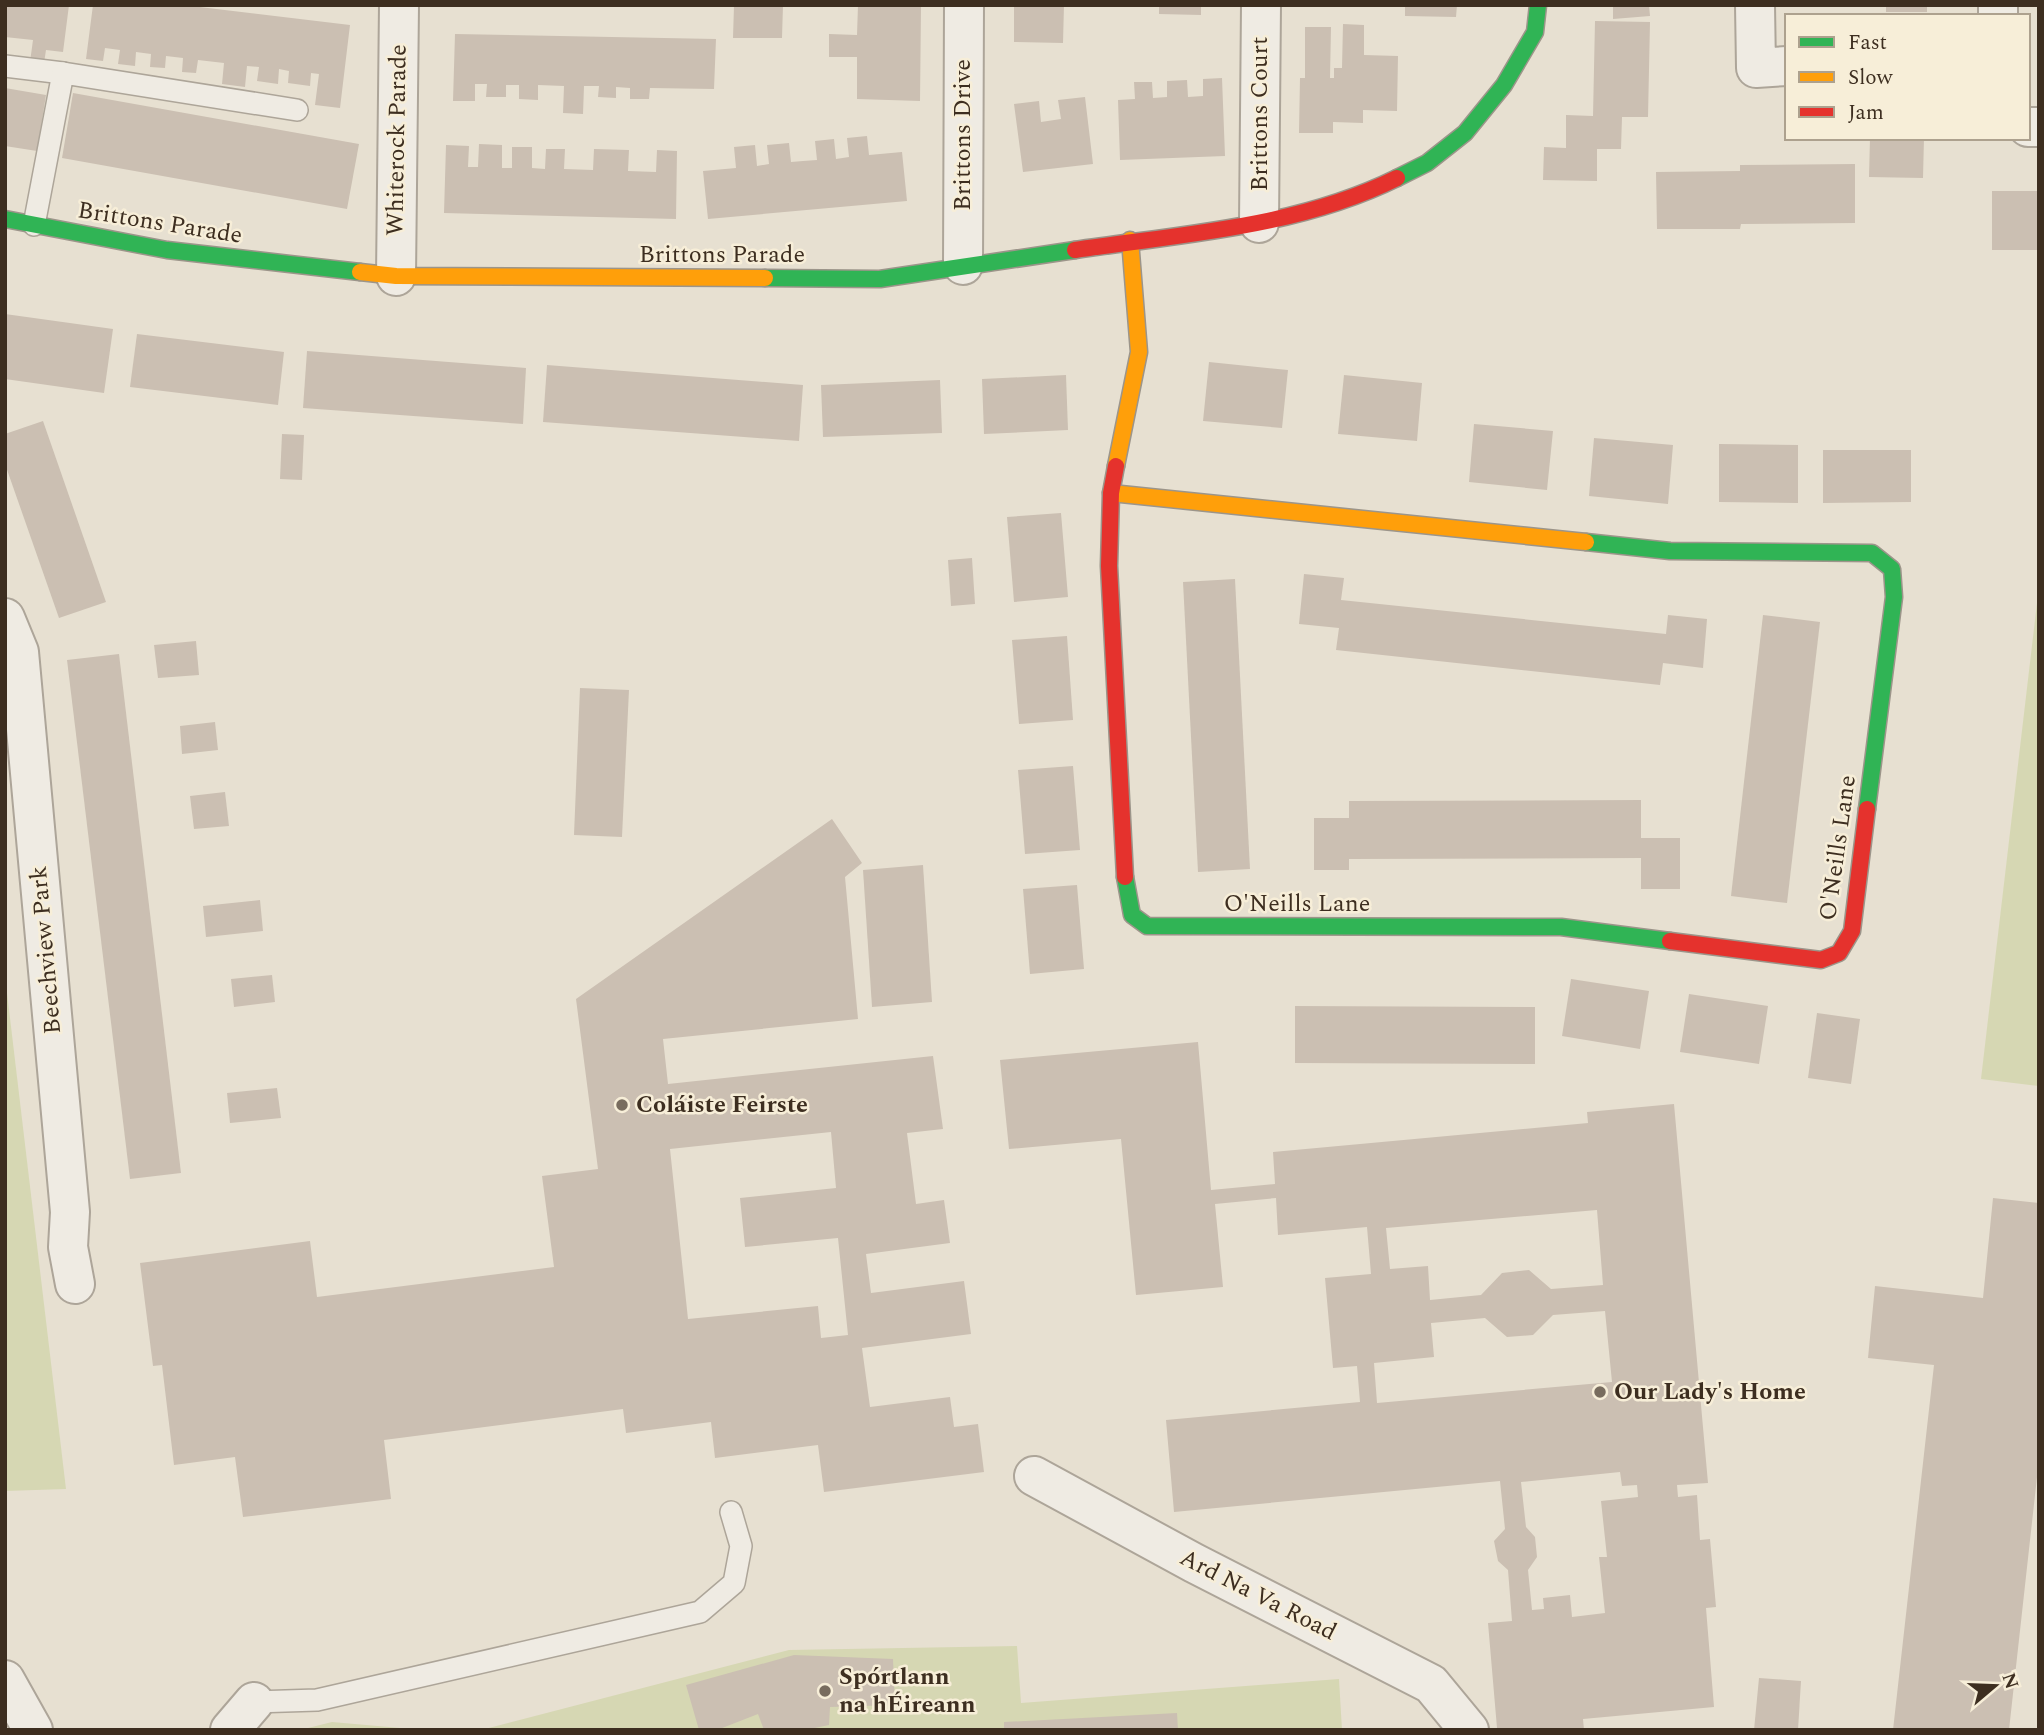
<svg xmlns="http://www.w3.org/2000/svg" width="2044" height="1735" font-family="Spectral,serif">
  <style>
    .green { fill: #d6d7b3 }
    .building { fill: #cbbfb2; fill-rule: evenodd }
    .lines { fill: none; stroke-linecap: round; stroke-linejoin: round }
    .lane-casing { stroke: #ada599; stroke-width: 24 }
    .street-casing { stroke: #ada599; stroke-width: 42 }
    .fast-casing { stroke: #9c958a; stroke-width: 19 }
    .slow-casing { stroke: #9c958a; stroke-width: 19 }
    .jam-casing { stroke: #9c958a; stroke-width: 19 }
    .lane { stroke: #efebe3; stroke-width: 21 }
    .street { stroke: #efebe3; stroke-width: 38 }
    .fast { stroke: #30b455; stroke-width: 16 }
    .slow { stroke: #ff9f0a; stroke-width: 16 }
    .jam { stroke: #e5322d; stroke-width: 16 }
    .poi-dot { fill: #786c5e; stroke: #f7eed8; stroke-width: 2.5 }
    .labels { text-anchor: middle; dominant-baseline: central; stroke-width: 5; stroke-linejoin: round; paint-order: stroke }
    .street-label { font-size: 24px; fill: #3d2e20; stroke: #f7eed8 }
    .poi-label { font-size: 24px; font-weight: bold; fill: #3d2e20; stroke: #f7eed8; text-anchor: start }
  </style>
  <rect width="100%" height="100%" fill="#e7e0d1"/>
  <!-- green -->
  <g class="green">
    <polygon points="2039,586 2039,1086 1981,1079"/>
    <polygon points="5,976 66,1489 5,1491"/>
    <polygon points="1017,1646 1021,1703 1339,1679 1342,1730 481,1730 789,1650"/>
    <polygon points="332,1722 423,1730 300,1730"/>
  </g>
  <!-- building -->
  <g class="building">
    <polygon points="5,5 69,5 63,52 46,50 44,63 30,62 33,40 5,37"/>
    <polygon points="93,5 183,5 350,25 340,108 315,105 319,74 311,73 310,86 288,83 289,71 279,69 278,84 257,81 259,67 247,66 245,87 222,84 224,63 198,60 196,73 182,72 183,58 166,56 165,68 150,67 151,54 136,52 135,66 118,64 120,50 105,48 103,61 86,59"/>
    <polygon points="734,5 783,5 782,38 733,38"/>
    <polygon points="858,5 921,5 920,101 857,99 857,57 829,57 829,34 857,35"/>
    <polygon points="1014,5 1064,5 1063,43 1014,42"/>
    <polygon points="1159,5 1201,5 1201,15 1159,14"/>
    <polygon points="1405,5 1457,5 1456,17 1405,16"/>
    <polygon points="1613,5 1649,5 1650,16 1613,19"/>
    <rect x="1886" y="5" width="41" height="7"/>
    <polygon points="1595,21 1650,22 1648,117 1622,117 1621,149 1597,149 1597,181 1543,180 1544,147 1566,148 1566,115 1593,116"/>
    <polygon points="1343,24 1364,25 1364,55 1398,56 1397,111 1363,110 1363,123 1333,122 1333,133 1299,133 1300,78 1305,78 1305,27 1331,27 1330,78 1334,78 1334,68 1342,68"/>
    <polygon points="455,34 716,39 714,89 650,88 649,99 630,99 630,88 616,87 616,98 598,97 599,86 584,86 583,114 563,113 564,86 538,85 538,100 519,99 519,85 506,85 506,97 486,97 487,84 475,84 475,101 453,101"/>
    <polygon points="1222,78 1225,156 1120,160 1118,100 1135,99 1134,82 1152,82 1153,98 1167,97 1167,81 1187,80 1188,97 1203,96 1203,79"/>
    <polygon points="5,88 46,95 37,151 5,146"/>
    <polygon points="73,93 359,144 347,209 62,158"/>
    <polygon points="1085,97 1093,164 1023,172 1014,104 1039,101 1041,122 1061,119 1058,100"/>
    <polygon points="867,136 869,155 902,152 907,201 708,219 703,171 736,168 734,147 755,145 757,166 769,164 767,145 789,143 791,162 803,161 817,160 815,141 834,139 836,159 849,157 847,138"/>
    <polygon points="1870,138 1924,138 1923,178 1869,177"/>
    <polygon points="479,144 502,145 502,168 512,168 512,147 532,147 532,168 545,169 546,149 565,149 564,169 593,170 594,149 629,150 628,171 656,172 657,150 677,151 676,219 444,213 446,145 469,146 468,167 478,167"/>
    <polygon points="1855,164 1855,223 1741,224 1740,229 1657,229 1656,172 1740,171 1740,165"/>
    <rect x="1992" y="191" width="47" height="59"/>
    <polygon points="5,314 113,329 104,393 5,379"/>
    <polygon points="137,334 284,352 278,405 130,387"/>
    <polygon points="307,351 526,368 523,424 303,408"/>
    <polygon points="1209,362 1288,370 1282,428 1203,421"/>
    <polygon points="547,365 803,385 799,441 543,422"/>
    <polygon points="1066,375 1068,430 984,434 982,379"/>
    <polygon points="1344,375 1422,383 1417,441 1338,434"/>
    <polygon points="940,380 942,433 823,437 821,385"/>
    <polygon points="43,421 106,602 59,618 5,464 5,434"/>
    <polygon points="1474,424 1553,431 1547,490 1469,482"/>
    <polygon points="282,434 304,435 302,480 280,479"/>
    <polygon points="1594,438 1673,445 1668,504 1589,496"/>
    <polygon points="1719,444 1798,445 1798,503 1719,502"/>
    <polygon points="1823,450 1911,450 1911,502 1823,503"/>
    <polygon points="1061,513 1068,597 1014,602 1007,517"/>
    <polygon points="972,558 975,604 951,606 948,560"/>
    <polygon points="1304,574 1344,578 1341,600 1666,634 1668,615 1707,619 1703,668 1663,663 1660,685 1336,650 1339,628 1299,624"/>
    <polygon points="1235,579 1250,869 1198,872 1183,582"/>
    <polygon points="1763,615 1820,622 1787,903 1731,896"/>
    <polygon points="1067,636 1073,720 1019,724 1012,640"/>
    <polygon points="196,641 199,675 158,678 154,645"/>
    <polygon points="119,654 181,1173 130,1179 67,660"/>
    <polygon points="580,688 629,690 622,837 574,835"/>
    <polygon points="215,722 218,750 182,754 180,726"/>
    <polygon points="1073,766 1080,850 1025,854 1018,770"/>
    <polygon points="225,792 229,826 194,829 190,796"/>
    <polygon points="1641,800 1641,838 1680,838 1680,889 1641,889 1641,858 1349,859 1349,870 1314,870 1314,818 1349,818 1349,801"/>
    <path d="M832,819L862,863L845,877L858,1019L663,1039L668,1084L933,1056L943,1129L907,1133L916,1204L944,1200L950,1243L866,1254L871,1293L964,1281L971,1334L862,1348L870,1407L950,1397L954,1427L978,1424L984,1472L824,1492L818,1445L715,1458L711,1422L626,1433L623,1409L384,1440L391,1499L243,1517L235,1457L174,1465L162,1365L153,1366L140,1263L310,1241L317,1297L554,1267L542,1176L598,1169L576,999ZM831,1132L836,1188L740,1198L745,1247L838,1238L848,1335L821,1338L818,1306L688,1319L670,1149Z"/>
    <polygon points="923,865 932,1002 872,1007 863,870"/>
    <polygon points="1077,885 1084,969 1030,974 1023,889"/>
    <polygon points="260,900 263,931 206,937 203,906"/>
    <polygon points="272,975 275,1002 234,1007 231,979"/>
    <polygon points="1571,979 1649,991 1640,1049 1562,1036"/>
    <polygon points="1689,994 1768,1006 1759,1064 1680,1052"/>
    <polygon points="1295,1006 1535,1007 1535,1064 1295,1063"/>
    <polygon points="1817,1013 1860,1019 1851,1084 1808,1078"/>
    <path d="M1198,1042L1211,1190L1275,1184L1273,1152L1588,1123L1587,1112L1674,1104L1708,1483L1677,1485L1678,1497L1697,1495L1700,1540L1710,1539L1716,1607L1706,1608L1714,1707L1583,1719L1584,1730L1497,1728L1488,1623L1512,1621L1508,1570L1498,1561L1494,1541L1505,1529L1500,1481L1174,1512L1166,1420L1360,1402L1357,1366L1333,1368L1325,1278L1371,1274L1367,1227L1278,1235L1276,1198L1215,1204L1223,1287L1136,1295L1121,1139L1009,1149L1000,1060ZM1597,1210L1603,1285L1551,1289L1529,1270L1502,1273L1481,1295L1430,1300L1428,1266L1390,1269L1386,1228ZM1605,1311L1612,1382L1377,1403L1374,1363L1434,1357L1431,1323L1485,1318L1507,1337L1533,1335L1553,1315ZM1620,1472L1622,1486L1637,1485L1638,1497L1601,1501L1607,1557H1599L1605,1613L1572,1617L1570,1595L1543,1598L1544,1609L1532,1610L1528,1570L1537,1557L1535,1537L1526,1527L1521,1482Z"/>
    <polygon points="277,1088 281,1118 230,1123 227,1093"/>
    <polygon points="1993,1198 2039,1203 2039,1459 2009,1730 1893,1730 1934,1365 1868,1358 1875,1286 1983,1298"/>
    <polygon points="794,1655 893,1659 895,1705 830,1707 829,1725 805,1730 764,1730 758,1714 717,1730 699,1730 686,1685"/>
    <polygon points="1759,1678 1801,1681 1798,1730 1754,1730"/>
    <polygon points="1177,1713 1178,1730 1004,1730 1004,1722"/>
  </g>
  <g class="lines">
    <!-- lane casing -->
    <g class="lane-casing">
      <g id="lane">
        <polyline points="5,66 63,73"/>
        <polyline points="34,225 63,73 297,110"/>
        <polyline points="254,1702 317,1700 700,1612 734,1583 741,1546 731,1512"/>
      </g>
    </g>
    <!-- street casing -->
    <g class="street-casing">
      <g id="street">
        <polyline points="1755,5 1756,68 1787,66"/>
        <polyline points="1998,5 1998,16"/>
        <polyline points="2028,127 2039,127"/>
        <polyline points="1259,223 1261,5"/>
        <polyline points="963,265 964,5"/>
        <polyline points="396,276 399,5"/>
        <polyline points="5,618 19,652 70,1212 68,1247 75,1284"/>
        <polyline points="1034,1476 1194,1563 1431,1684 1469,1730"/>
        <polyline points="5,1680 33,1730"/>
        <polyline points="230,1730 254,1702"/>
      </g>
    </g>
    <!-- fast casing -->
    <g class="fast-casing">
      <g id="fast">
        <polyline points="1397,178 1427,163 1465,133 1504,85 1535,32 1538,5"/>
        <polyline points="5,219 167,250 360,272"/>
        <polyline points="765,278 880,279 1075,250"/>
        <polyline points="1586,542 1670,551 1872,553 1892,569 1894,597 1867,809"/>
        <polyline points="1125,877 1132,915 1147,926 1561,927 1670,941"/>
      </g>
    </g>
    <!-- slow casing -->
    <g class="slow-casing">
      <g id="slow">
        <polyline points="360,272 396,276 765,278"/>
        <polyline points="1116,466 1139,352 1130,240"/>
        <polyline points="1111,493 1586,542"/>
      </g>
    </g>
    <!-- jam casing -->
    <g class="jam-casing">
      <g id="jam">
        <path d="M1075,250C1183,234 1298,227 1397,178"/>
        <polyline points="1116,466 1111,493 1109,566 1125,877"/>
        <polyline points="1670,941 1821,960 1839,953 1852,931 1867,809"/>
      </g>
    </g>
    <!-- lane -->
    <use href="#lane" class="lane"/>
    <!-- street -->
    <use href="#street" class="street"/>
    <!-- fast -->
    <use href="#fast" class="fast"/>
    <!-- slow -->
    <use href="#slow" class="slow"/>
    <!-- jam -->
    <use href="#jam" class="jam"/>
  </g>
  <!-- markers -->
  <g class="poi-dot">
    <circle cx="622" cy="1105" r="7"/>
    <circle cx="1600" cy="1392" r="7"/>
    <circle cx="825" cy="1691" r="7"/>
  </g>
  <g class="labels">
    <!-- street labels -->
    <g class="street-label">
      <text transform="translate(1260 114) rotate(-90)">Brittons Court</text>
      <text transform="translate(963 135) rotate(-90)">Brittons Drive</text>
      <text transform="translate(397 140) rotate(-89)">Whiterock Parade</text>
      <text transform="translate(160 223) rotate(9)">Brittons Parade</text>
      <text x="722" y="255">Brittons Parade</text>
      <text transform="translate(1838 848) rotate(-82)">O'Neills Lane</text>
      <text x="1297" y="904">O'Neills Lane</text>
      <text transform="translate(46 950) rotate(-95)">Beechview Park</text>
      <text transform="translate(1258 1595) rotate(27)">Ard Na Va Road</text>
    </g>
    <!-- poi labels -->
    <g class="poi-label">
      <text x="636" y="1105">Coláiste Feirste</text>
      <text x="1614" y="1392">Our Lady's Home</text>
      <text x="839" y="1677">Spórtlann<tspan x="839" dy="28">na hÉireann</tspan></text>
    </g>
  </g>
  <!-- border -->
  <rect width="2044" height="1735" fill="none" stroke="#3d2e20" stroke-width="14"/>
  <!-- legend -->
  <rect x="1785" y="14" width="245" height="126" fill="#f7eed8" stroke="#ada18e" stroke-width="2"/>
  <rect x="1799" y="37" width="35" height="10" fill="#30b455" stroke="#ada18e" stroke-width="2"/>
  <text x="1848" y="49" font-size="21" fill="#3d2e20">Fast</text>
  <rect x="1799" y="72" width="35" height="10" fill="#ff9f0a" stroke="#ada18e" stroke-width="2"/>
  <text x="1848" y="84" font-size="21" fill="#3d2e20">Slow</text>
  <rect x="1799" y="107" width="35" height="10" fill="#e5322d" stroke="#ada18e" stroke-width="2"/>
  <text x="1848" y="119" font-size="21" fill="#3d2e20">Jam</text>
  <!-- north arrow -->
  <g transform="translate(1995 1686) rotate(71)" stroke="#f7eed8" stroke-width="5" paint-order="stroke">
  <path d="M0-5L12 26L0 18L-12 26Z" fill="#3d2e20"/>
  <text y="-10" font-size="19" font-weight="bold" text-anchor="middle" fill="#3d2e20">N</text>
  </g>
</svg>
